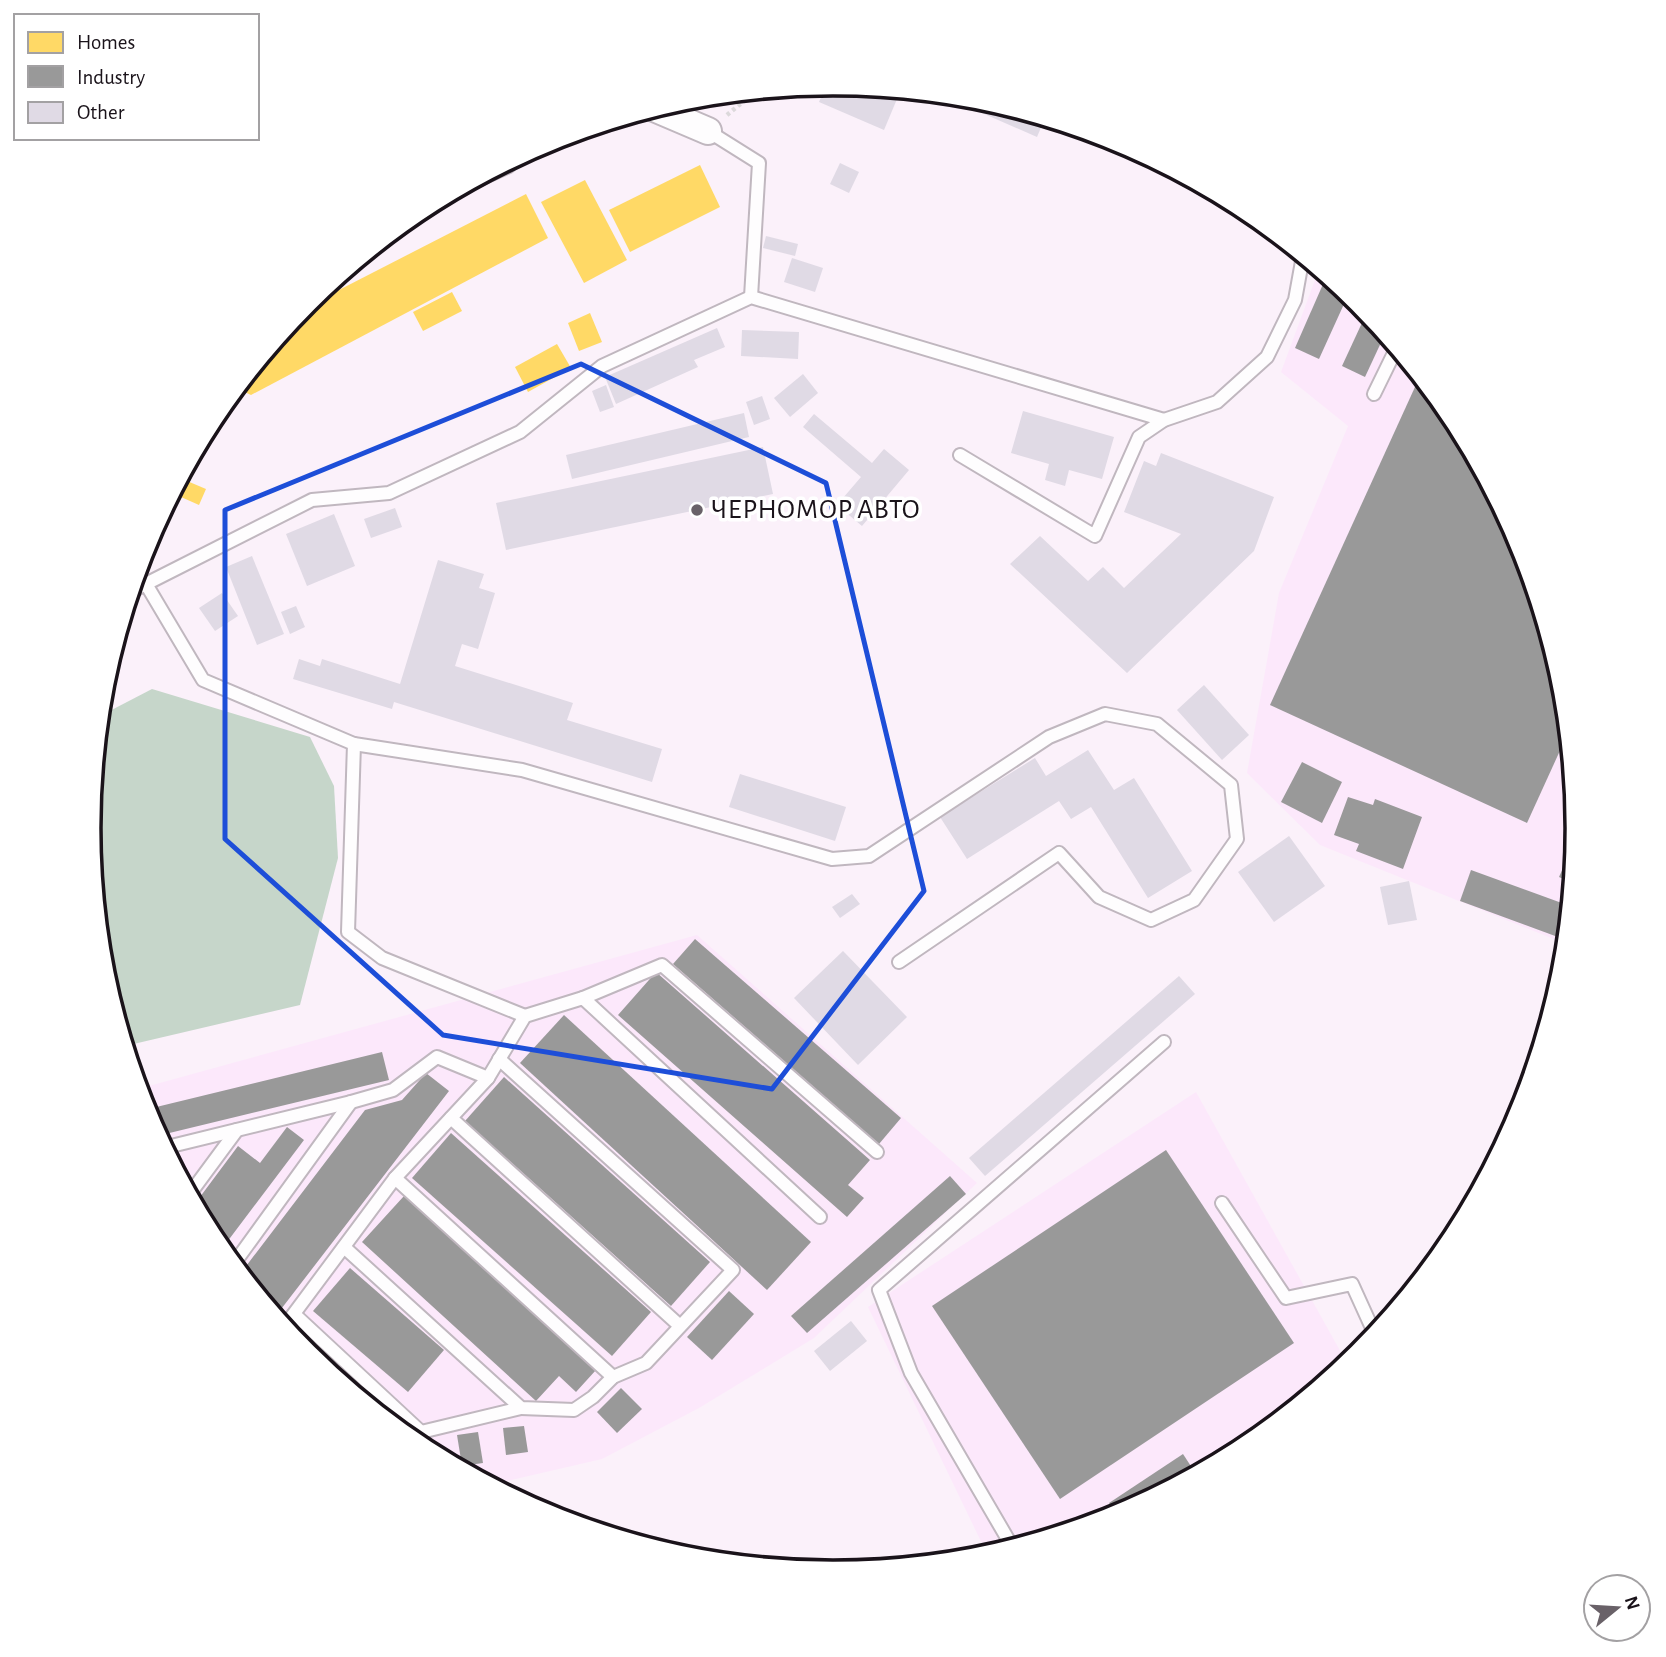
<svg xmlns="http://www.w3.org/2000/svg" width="1666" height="1657" font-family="'Alegreya Sans',sans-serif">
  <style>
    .built { fill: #fce8fb }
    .forest { fill: #c6d6ca }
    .homes { fill: #ffd966 }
    .industry { fill: #999 }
    .building { fill: #e0dae5 }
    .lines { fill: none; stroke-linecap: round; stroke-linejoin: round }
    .service-casing { stroke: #c0b7bf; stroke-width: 16 }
    .minor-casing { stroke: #c0b7bf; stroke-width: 30 }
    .path { stroke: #dcd9db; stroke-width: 4.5; stroke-dasharray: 3.5 3.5; stroke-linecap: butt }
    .service { stroke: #fefdfe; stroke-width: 12 }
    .minor { stroke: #fefdfe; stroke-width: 26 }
    .marked { fill: none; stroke: #1d4ed8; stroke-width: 5; stroke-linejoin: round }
    .poi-dot { fill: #696168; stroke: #fff; stroke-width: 2.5 }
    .labels { text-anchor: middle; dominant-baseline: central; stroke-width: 7; stroke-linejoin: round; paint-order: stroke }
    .poi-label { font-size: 28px; fill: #1a131a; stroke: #fff; text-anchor: start }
    .rim { fill: none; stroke: #1a131a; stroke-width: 3.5 }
  </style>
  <rect width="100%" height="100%" fill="#fbf1fa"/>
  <!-- built -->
  <g class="built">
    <polygon points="1319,269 1360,302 1452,415 1521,544 1563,684 1577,829 1566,944 1320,845 1247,773 1279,593 1348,426 1281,372"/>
    <polygon points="697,935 977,1183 814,1338 699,1408 602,1459 490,1485 419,1447 306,1355 214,1242 145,1113 138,1089"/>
    <polygon points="1196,1092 1348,1365 1246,1448 1118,1516 988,1556 868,1307"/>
  </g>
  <!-- forest -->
  <polygon class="forest" points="152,689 310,737 334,786 338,858 300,1005 125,1046 103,973 89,828 100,716"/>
  <!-- homes -->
  <g class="homes">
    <polygon points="700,165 720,207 630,252 609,210"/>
    <polygon points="585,180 627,260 584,283 541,202"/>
    <polygon points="526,194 548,238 251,395 236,388 300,310"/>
    <polygon points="452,292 462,311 423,331 413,312"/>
    <polygon points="590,313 602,342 579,351 568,323"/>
    <polygon points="557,344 571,368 528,392 515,367"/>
    <polygon points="180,478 206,489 199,505 172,493"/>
  </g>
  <!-- industry -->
  <g class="industry">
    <polygon points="1327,275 1349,293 1319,359 1295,348"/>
    <polygon points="1367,312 1385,334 1365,377 1342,366"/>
    <polygon points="1420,376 1452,415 1521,544 1563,684 1568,733 1527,823 1270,705"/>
    <polygon points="1302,762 1342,782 1322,823 1281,802"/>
    <polygon points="1348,797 1373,805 1375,799 1422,817 1403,869 1356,851 1359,844 1334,835"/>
    <polygon points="1577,837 1572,883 1559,877"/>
    <polygon points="1471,870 1570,906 1566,940 1460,901"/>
    <polygon points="695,939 901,1118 879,1144 673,964"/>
    <polygon points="656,972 870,1160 848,1185 864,1198 847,1217 618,1015"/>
    <polygon points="564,1015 811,1242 767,1290 520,1063"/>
    <polygon points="382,1052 389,1080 157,1136 144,1110"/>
    <polygon points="426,1073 449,1091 275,1317 240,1274 365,1110 402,1100"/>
    <polygon points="504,1077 710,1262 671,1306 465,1121"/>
    <polygon points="287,1127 304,1140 221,1250 194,1205 238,1146 260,1163"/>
    <polygon points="451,1133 651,1312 612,1356 412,1178"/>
    <polygon points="1166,1150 1294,1343 1060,1499 932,1306"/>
    <polygon points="170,1159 190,1176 183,1185"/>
    <polygon points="950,1176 966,1194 807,1333 791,1316"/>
    <polygon points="404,1196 596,1370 576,1392 559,1376 536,1401 362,1242"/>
    <polygon points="350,1268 444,1350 408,1392 313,1311"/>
    <polygon points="729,1291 754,1314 712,1360 687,1337"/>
    <polygon points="299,1337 361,1391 357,1396 306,1355 295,1341"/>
    <polygon points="621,1388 642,1409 617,1433 597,1412"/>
    <polygon points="524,1426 528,1452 506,1455 503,1428"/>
    <polygon points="478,1432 483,1463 462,1466 457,1435"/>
    <polygon points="1183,1454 1196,1474 1118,1516 1109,1503"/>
  </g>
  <!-- building -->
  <g class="building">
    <polygon points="833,84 869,88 897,99 884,130 819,102 826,85"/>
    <polygon points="941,95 979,98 1045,118 1037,137"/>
    <polygon points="840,163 859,172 849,193 830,184"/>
    <polygon points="766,236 798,244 795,256 763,248"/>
    <polygon points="792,258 823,268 815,292 784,282"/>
    <polygon points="717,328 725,347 694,360 698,367 616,404 605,377"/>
    <polygon points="742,330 799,332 798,359 741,356"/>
    <polygon points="803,374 818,393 790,417 774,398"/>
    <polygon points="606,385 614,407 600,412 592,391"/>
    <polygon points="762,396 770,419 754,425 746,402"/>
    <polygon points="1023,411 1114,437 1102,479 1069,470 1065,486 1045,480 1049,464 1011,453"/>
    <polygon points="744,413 749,437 572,479 566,455"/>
    <polygon points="814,414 872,463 884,449 909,470 862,526 837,505 861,477 803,427"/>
    <polygon points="763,447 773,494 506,550 496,503"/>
    <polygon points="1161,453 1274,497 1254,551 1127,673 1010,564 1040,536 1088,581 1103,567 1124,588 1181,534 1124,512 1144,461 1156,466"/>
    <polygon points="395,508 402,527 371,538 364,519"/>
    <polygon points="334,514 355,566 307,586 286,534"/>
    <polygon points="252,556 284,634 257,645 226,567"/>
    <polygon points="438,560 484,574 479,588 495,593 478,649 462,644 455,666 573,703 567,720 662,749 652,782 394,702 392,709 293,679 299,659 320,666 322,659 400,684"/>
    <polygon points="222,593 238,616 215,631 199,608"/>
    <polygon points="296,606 305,627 290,634 281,612"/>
    <polygon points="1204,685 1249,735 1222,760 1177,710"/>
    <polygon points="1088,750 1114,790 1134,778 1192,871 1148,898 1091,807 1071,819 1059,801 967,859 940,817 1035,758 1046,776"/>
    <polygon points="740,774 846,807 835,841 729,807"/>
    <polygon points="1289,836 1325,886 1274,922 1238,872"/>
    <polygon points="1409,881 1417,920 1388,925 1380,887"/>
    <polygon points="852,894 860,904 840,918 832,907"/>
    <polygon points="843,951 907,1017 858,1065 794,998"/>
    <polygon points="1179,976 1195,994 985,1176 969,1158"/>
    <polygon points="851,1321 867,1341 830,1371 814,1351"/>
  </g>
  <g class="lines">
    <!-- service casing -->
    <g class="service-casing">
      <g id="service">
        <polyline points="708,131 759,163 751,297"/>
        <polyline points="456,190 509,166"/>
        <polyline points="1374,394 1397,347"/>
        <polyline points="960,455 1095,536 1139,437 1164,420 1217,402 1267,357 1295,300 1303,256"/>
        <polyline points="146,584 203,680 354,744 348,932 382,958 525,1016"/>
        <polyline points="130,592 312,500 389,493 520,432 602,366 751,297 1164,420"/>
        <polyline points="354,744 522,770 832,859 869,856 1049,737 1105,714 1157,724 1231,785 1237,839 1194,900 1151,920 1099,897 1059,853 899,962"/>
        <polyline points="583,998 662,965 877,1152"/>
        <polyline points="451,1118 680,1326"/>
        <polyline points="163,1148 351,1102 393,1090 437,1057 488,1078"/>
        <polyline points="395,1178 613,1377"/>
        <polyline points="189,1195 237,1130"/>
        <polyline points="1222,1203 1286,1298 1352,1284 1372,1328 1373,1338"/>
        <polyline points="344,1247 521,1408 574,1410 593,1397 613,1377 646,1363 733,1270 499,1059"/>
        <polyline points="233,1265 351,1102"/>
        <polyline points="294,1314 421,1432"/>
        <polyline points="284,1327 395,1178 488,1078 525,1016 583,998 820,1217"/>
        <polyline points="411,1441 421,1432 521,1408"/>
        <polyline points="1013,1548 911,1373 879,1290 1164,1042"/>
      </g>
    </g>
    <!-- minor casing -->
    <g class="minor-casing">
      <polyline id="minor" points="654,108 708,131"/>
    </g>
    <!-- path -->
    <polyline class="path" points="727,115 755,92"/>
    <!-- service -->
    <use href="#service" class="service"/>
    <!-- minor -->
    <use href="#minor" class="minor"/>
  </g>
  <!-- marked area -->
  <path class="marked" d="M581,364L826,483L924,891L772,1089L443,1035L225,839V510Z"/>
  <!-- markers -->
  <circle class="poi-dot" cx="697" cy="510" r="7"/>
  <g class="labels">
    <!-- poi labels -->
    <g class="poi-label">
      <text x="711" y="510">ЧЕРНОМОР АВТО</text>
    </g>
  </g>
  <!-- crop -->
  <path d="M0 0H1666V1657H0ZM101 828a732 732 0 1 1 1464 0a732 732 0 1 1-1464 0Z" fill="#fff" fill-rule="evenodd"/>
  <path class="rim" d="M101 828a732 732 0 1 1 1464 0a732 732 0 1 1-1464 0Z"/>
  <!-- legend -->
  <rect x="14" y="14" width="245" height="126" fill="#ffffff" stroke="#a3a1a3" stroke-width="2"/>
  <rect x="28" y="32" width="35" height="21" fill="#ffd966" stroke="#a3a1a3" stroke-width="2"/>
  <text x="77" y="49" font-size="21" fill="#1a131a">Homes</text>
  <rect x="28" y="66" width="35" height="21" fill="#999999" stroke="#a3a1a3" stroke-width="2"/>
  <text x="77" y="84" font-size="21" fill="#1a131a">Industry</text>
  <rect x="28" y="102" width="35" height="21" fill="#e0dae5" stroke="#a3a1a3" stroke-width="2"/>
  <text x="77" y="119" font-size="21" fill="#1a131a">Other</text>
  <!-- north arrow -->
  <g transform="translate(1617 1608) rotate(72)"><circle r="33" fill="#ffffff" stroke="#a3a1a3" stroke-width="2"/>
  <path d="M0-5L12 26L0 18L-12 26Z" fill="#696168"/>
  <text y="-10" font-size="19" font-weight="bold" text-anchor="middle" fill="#1a131a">N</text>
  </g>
</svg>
